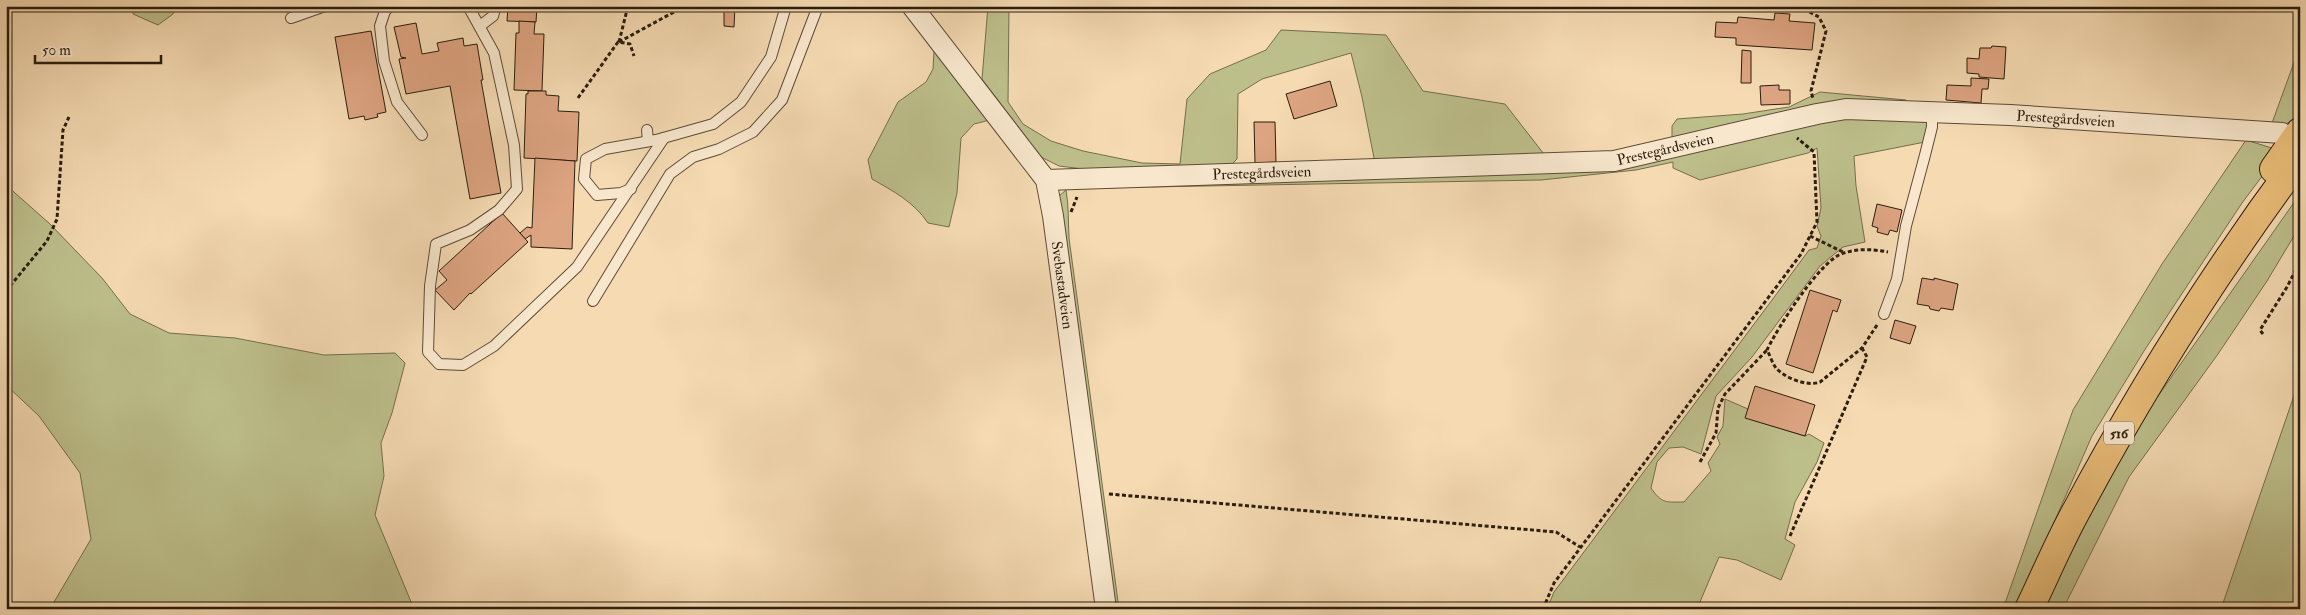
<svg xmlns="http://www.w3.org/2000/svg" width="2306" height="615" font-family="'IM FELL Double Pica',serif">
  <style>
    .green { fill: #bdbf8b; stroke: #746e4c }
    .building { fill: #dda481; stroke: #2a1d0e }
    .lines { fill: none; stroke-linecap: round; stroke-linejoin: round }
    .lane-casing { stroke: #5d4c37; stroke-width: 12 }
    .street-casing { stroke: #5d4c37; stroke-width: 22 }
    .primary-casing { stroke: #2a1d0e; stroke-width: 30 }
    .path { stroke: #2a1d0e; stroke-width: 3; stroke-dasharray: 4 2.5; stroke-linecap: butt }
    .lane { stroke: #f8e7cd; stroke-width: 10 }
    .street { stroke: #f8e7cd; stroke-width: 20 }
    .primary { stroke: #eabd79; stroke-width: 28 }
    .labels { text-anchor: middle; dominant-baseline: central; stroke-width: 4; stroke-linejoin: round; paint-order: stroke }
    .shield { fill: #f8e7cd; stroke: #685a47; stroke-width: 1 }
    .shield-label { font-size: 14px; font-weight: bold; fill: #2a1d0e }
    .street-label { font-size: 15px; fill: #2a1d0e; stroke: #f8e7cd }
  </style>
  <rect width="100%" height="100%" fill="#f5dab2"/>
  <filter id="stains"><feTurbulence type="fractalNoise" baseFrequency=".004" numOctaves="4"/><feColorMatrix values="0 0 0 0 .2 0 0 0 0 .09 0 0 0 0 .02 0 0 0 .5 -.17"/></filter>
  <radialGradient id="worn" r=".72"><stop offset=".6" stop-color="#630" stop-opacity="0"/><stop offset="1" stop-color="#630" stop-opacity=".3"/></radialGradient>
  <!-- green -->
  <g class="green">
    <polygon points="132,6 176,6 173,14 158,25 133,14"/>
    <path d="M900,6H905L990,120L974,124L961,138L957,193L949,227L928,223C914,202 893,191 872,179L868,160L898,102L926,82L933,69L934,51Z"/>
    <polygon points="988,6 1009,6 1008,102 1023,124 1051,141 1083,151 1142,163 1180,164 1187,99 1210,74 1266,50 1281,30 1386,35 1423,91 1505,104 1547,158 1375,163 1362,97 1351,53 1262,79 1238,94 1237,159 1229,167 1100,171 1059,166 1041,157 982,79"/>
    <polygon points="2297,6 2300,6 2300,116 2286,124 2272,123 2296,57"/>
    <path d="M1820,92L1906,100L1910,117L1929,118L1925,142L1854,156L1856,186L1865,242L1843,247L1820,266L1752,357L1716,396L1701,454L1683,447L1669,448L1657,462L1651,488C1662,504 1666,502 1684,502L1711,471L1708,463L1720,444L1717,437L1723,426L1725,399L1748,409L1746,418L1805,436L1809,434L1824,443L1817,462L1795,502L1785,539L1795,545L1781,580L1737,560L1719,557L1697,609H1547L1554,592L1775,296L1809,250L1817,248L1821,236L1817,226L1821,208L1817,148L1808,153L1700,180L1673,168V162L1636,170L1541,180L1094,188L1672,154V126L1677,119L1743,114L1789,107Z"/>
    <polygon points="2246,140 2275,149 2272,163 2242,203 2144,351 2092,436 2016,609 2003,609 2073,410 2162,264"/>
    <polygon points="6,185 50,224 102,278 130,314 169,333 235,338 324,355 395,353 405,363 392,413 381,443 384,476 375,515 414,609 50,609 91,539 80,473 39,416 6,385"/>
    <path d="M1066,190C1069,206 1068,222 1069,238L1119,609H1115L1059,196Z"/>
    <polygon points="2300,194 2300,226 2267,281 2218,354 2129,477 2063,609 2043,609 2084,526 2144,416"/>
    <polygon points="2300,378 2300,609 2221,609"/>
  </g>
  <!-- building -->
  <g class="building">
    <polygon points="508,6 537,6 536,22 507,21"/>
    <polygon points="724,6 735,6 734,27 724,26"/>
    <polygon points="1775,13 1790,14 1789,21 1815,23 1812,50 1736,45 1736,38 1715,37 1716,22 1737,23 1738,17 1774,20"/>
    <polygon points="519,21 535,22 534,34 544,34 542,91 514,90 516,33 519,33"/>
    <polygon points="416,23 422,54 439,51 437,43 463,38 464,46 477,44 483,80 481,80 501,193 470,199 450,86 406,94 399,59 406,58 401,57 394,27"/>
    <polygon points="371,31 386,112 377,114 378,117 365,120 364,116 349,119 335,37"/>
    <polygon points="1992,46 2006,47 2004,79 1979,77 1979,74 1967,73 1967,58 1979,59 1980,48 1991,48"/>
    <polygon points="1742,50 1751,51 1751,83 1741,83"/>
    <polygon points="1971,78 1989,79 1988,89 1982,89 1981,103 1946,100 1947,85 1971,86"/>
    <polygon points="1330,81 1337,106 1294,119 1286,94"/>
    <polygon points="1779,85 1779,90 1790,90 1790,104 1761,105 1760,86"/>
    <polygon points="528,91 546,91 546,95 559,96 558,111 579,112 577,161 524,158 526,94 528,94"/>
    <polygon points="1254,122 1275,122 1276,162 1255,163"/>
    <polygon points="535,158 575,161 572,249 531,247 531,235 525,239 520,233 527,227 532,228"/>
    <polygon points="1877,204 1902,210 1897,232 1890,230 1888,235 1877,232 1878,228 1872,226"/>
    <polygon points="502,213 528,242 471,294 470,293 454,310 435,290 447,280 439,271"/>
    <polygon points="1922,278 1934,280 1934,278 1958,284 1953,310 1941,308 1939,311 1930,309 1929,306 1917,304"/>
    <polygon points="1810,290 1841,300 1837,312 1833,310 1813,373 1786,364"/>
    <polygon points="1895,320 1916,326 1910,344 1890,338"/>
    <polygon points="1755,386 1815,405 1805,436 1745,418"/>
  </g>
  <g class="lines">
    <!-- lane casing -->
    <g class="lane-casing">
      <g id="lane">
        <polyline points="369,6 373,6"/>
        <polyline points="390,6 385,11 380,26 384,61 397,102 422,135"/>
        <polyline points="468,6 494,53 514,145 517,189 499,210 470,230 436,244 430,286 428,352 439,364 463,365 494,346 577,267 664,138"/>
        <polyline points="291,18 325,6"/>
        <polyline points="480,26 493,16 496,6"/>
        <polyline points="647,130 648,141"/>
        <polyline points="631,189 621,193 597,195 584,179 586,159 605,149 656,140 713,124 741,102 771,57 786,6"/>
        <polyline points="593,301 670,174 693,157 719,149 753,132 782,100 818,6"/>
        <polyline points="1884,314 1897,279 1906,226 1925,155 1932,127 1932,112"/>
      </g>
    </g>
    <!-- street casing -->
    <g class="street-casing">
      <g id="street">
        <path id="s1" d="M912,6L1046,180L1053,216L1106,609"/>
        <path id="s2" d="M1046,180L1614,161L1817,114L1846,109L2010,115L2282,133"/>
      </g>
    </g>
    <!-- primary casing -->
    <g class="primary-casing">
      <g id="primary">
        <polyline points="2274,169 2300,132"/>
        <path d="M2029,609C2044,578 2057,547 2073,517C2140,391 2215,272 2300,158"/>
      </g>
    </g>
    <!-- path -->
    <g class="path">
      <polyline points="1798,6 1819,17 1826,31 1811,91 1813,99"/>
      <polyline points="619,42 685,6"/>
      <polyline points="619,42 628,6"/>
      <polyline points="578,98 618,42 630,44 634,56"/>
      <polyline points="1071,212 1077,197"/>
      <polyline points="1810,236 1845,253"/>
      <polyline points="6,291 47,241 57,219 63,130 69,117"/>
      <path d="M1877,325L1862,348L1820,382C1807,387 1785,378 1776,368C1772,363 1770,355 1767,350C1778,327 1817,266 1839,255C1854,248 1872,249 1888,252"/>
      <polyline points="2263,334 2260,330 2287,287 2300,262"/>
      <polyline points="1700,462 1716,433 1718,408 1725,394 1767,350"/>
      <polyline points="1109,494 1556,532 1580,547"/>
      <polyline points="1790,536 1867,357 1862,348"/>
      <polyline points="1543,609 1554,583 1801,254 1817,222 1814,152 1797,138"/>
    </g>
    <!-- lane -->
    <use href="#lane" class="lane"/>
    <!-- street -->
    <use href="#street" class="street"/>
    <!-- primary -->
    <use href="#primary" class="primary"/>
  </g>
  <g class="labels">
    <!-- shield labels -->
    <rect class="shield" x="2104" y="421.5" width="30" height="23" rx="4"/>
    <g class="shield-label">
      <text x="2119" y="433">516</text>
    </g>
    <!-- street labels -->
    <g class="street-label">
      <text stroke="none"><textPath href="#s2" startOffset="1026">Prestegårdsveien</textPath></text>
      <text stroke="none"><textPath href="#s2" startOffset="621">Prestegårdsveien</textPath></text>
      <text stroke="none"><textPath href="#s2" startOffset="216">Prestegårdsveien</textPath></text>
      <text stroke="none"><textPath href="#s1" startOffset="326">Svebastadveien</textPath></text>
    </g>
  </g>
  <!-- margin -->
  <rect width="2306" height="615" fill="none" stroke="#f5dab2" stroke-width="25"/>
  <rect x="8" y="8" width="2291" height="600" fill="none" stroke="#2a1d0e" stroke-width="2.5"/>
  <rect x="12" y="12" width="2281" height="590" fill="none" stroke="#2a1d0e"/>
  <!-- scale -->
  <path d="M35 55v8h126v-8" fill="none" stroke="#2a1d0e" stroke-width="2.5"/>
  <text x="42" y="55" font-size="15" fill="#2a1d0e" stroke="#f8e7cd" stroke-width="4" paint-order="stroke">50 m</text>
  <rect width="100%" height="100%" filter="url(#stains)"/>
  <rect width="100%" height="100%" fill="url(#worn)"/>
</svg>
